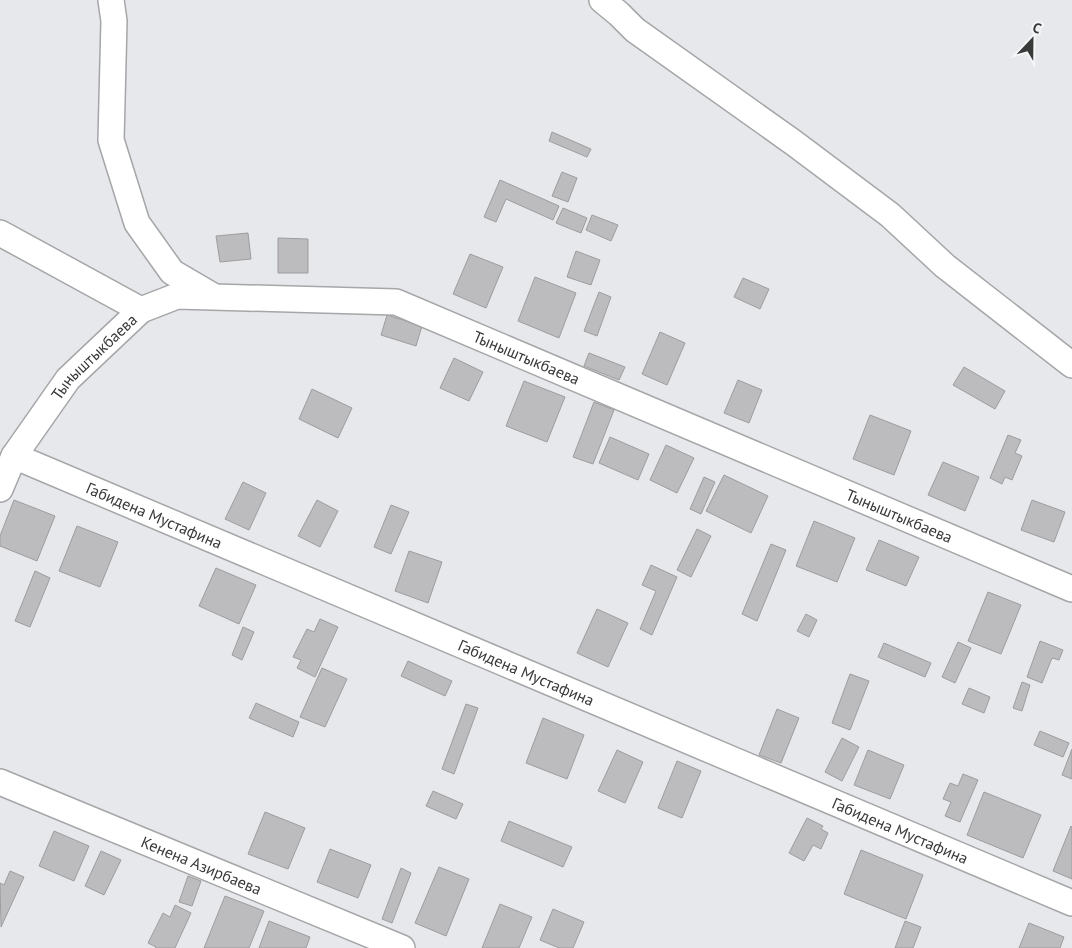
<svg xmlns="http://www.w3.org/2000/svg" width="1072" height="948" font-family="'PT Sans',sans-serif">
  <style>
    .building { fill: #bcbbbd; stroke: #9d9c9e }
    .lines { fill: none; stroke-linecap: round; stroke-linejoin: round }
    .minor-casing { stroke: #a5a6a8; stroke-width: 28 }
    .minor { stroke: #fff; stroke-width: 25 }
    .labels { text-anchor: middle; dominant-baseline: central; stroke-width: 5; stroke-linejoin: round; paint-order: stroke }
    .street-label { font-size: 16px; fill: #383939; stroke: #f5f6f8 }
  </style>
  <rect width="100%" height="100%" fill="#e7e8eb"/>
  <!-- building -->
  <g class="building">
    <polygon points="552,132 591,149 587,157 549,141"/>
    <polygon points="562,172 577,178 568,202 552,196"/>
    <polygon points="500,180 559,206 553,220 506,199 496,222 484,217"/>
    <polygon points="563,208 587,218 581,233 556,223"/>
    <polygon points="592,215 618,225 611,241 586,230"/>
    <polygon points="248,233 251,259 220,262 216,236"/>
    <polygon points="278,238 308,239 308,273 278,273"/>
    <polygon points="576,251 600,260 591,285 567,277"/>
    <polygon points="470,254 503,267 486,308 453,294"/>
    <polygon points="535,277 576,293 559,338 518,321"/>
    <polygon points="743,278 769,289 760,309 734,297"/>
    <polygon points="599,292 611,297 597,336 584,331"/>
    <polygon points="387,315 422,326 416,346 381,335"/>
    <polygon points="660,332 685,343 667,385 642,374"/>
    <polygon points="589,353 625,367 619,380 584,366"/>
    <polygon points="454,358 483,372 469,401 440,388"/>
    <polygon points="964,367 1005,391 995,409 953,385"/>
    <polygon points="738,380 762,390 749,423 724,413"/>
    <polygon points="524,381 565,397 547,442 506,426"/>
    <polygon points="312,389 352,408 338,438 299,419"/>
    <polygon points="594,402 614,410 593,464 573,457"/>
    <polygon points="870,415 911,431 894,475 853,459"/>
    <polygon points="1008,435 1021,440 1015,453 1022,456 1012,480 1005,477 1002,484 990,478"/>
    <polygon points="610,437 649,454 638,480 599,463"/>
    <polygon points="666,445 694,458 677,493 650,480"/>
    <polygon points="943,462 979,477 965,511 928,495"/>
    <polygon points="724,475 768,496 751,533 706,511"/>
    <polygon points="704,477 715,482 701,514 690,509"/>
    <polygon points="243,482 266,493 249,530 225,519"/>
    <polygon points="14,500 55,516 37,561 0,546 0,536"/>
    <polygon points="317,500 338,511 320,547 298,536"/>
    <polygon points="1032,500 1065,512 1054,542 1021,530"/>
    <polygon points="391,505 409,512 391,554 374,547"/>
    <polygon points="814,521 855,538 837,582 796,566"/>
    <polygon points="77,526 118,542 100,587 59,571"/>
    <polygon points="697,529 711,536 691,577 677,570"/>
    <polygon points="879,540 919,557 906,586 866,570"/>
    <polygon points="771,544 786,550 757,621 742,614"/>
    <polygon points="409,551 442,562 428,603 395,591"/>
    <polygon points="651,565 677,577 652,635 640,629 656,591 642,585"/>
    <polygon points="216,568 256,585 239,624 199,606"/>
    <polygon points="35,571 50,578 30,627 15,621"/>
    <polygon points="988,592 1021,605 1001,654 968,641"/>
    <polygon points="597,609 628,623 608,667 577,653"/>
    <polygon points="806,614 817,620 809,637 797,631"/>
    <polygon points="320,619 338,627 315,677 297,668 301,660 293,657 307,629 314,632"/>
    <polygon points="243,627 254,632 242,660 232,655"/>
    <polygon points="1040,641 1063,650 1059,660 1052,658 1042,683 1027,677"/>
    <polygon points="958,642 971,648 955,683 942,677"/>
    <polygon points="884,643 931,663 925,677 878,657"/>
    <polygon points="408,661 452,681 445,696 401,676"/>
    <polygon points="322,668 347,679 325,727 300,717"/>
    <polygon points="850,674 869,681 850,730 832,723"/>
    <polygon points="1022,682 1030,685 1022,711 1013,708"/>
    <polygon points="969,688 990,697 984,713 962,704"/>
    <polygon points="256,703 299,722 293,737 249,718"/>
    <polygon points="466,704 478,708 454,774 442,769"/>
    <polygon points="777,709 799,718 781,763 759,755"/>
    <polygon points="543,718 584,735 567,779 526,763"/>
    <polygon points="1040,731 1069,743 1063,757 1034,745"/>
    <polygon points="842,738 859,747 842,781 825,772"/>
    <polygon points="1072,749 1072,779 1062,775"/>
    <polygon points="617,750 643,762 625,803 598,791"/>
    <polygon points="868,750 904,765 890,799 854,785"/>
    <polygon points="677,761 701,771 682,818 658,808"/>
    <polygon points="963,774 978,780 960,822 945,816 951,802 943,799 950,783 958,786"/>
    <polygon points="433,791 463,804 456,819 426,806"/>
    <polygon points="984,792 1041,815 1023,858 967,835"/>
    <polygon points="265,812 305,828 288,869 248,854"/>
    <polygon points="807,818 823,826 821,829 828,833 821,849 813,845 804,861 789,853"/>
    <polygon points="509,821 572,847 563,867 501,841"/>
    <polygon points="1071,826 1072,827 1072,879 1053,871"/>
    <polygon points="54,831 89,846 74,881 39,866"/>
    <polygon points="330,849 371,865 358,898 317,882"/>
    <polygon points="861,850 923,875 906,919 844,894"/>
    <polygon points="101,851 121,860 104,895 85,886"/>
    <polygon points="439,867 469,879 446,936 415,923"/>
    <polygon points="401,868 411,873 392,923 382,919"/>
    <polygon points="10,871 24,877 1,927 0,883 4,885"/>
    <polygon points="188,876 201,881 192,906 179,902"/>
    <polygon points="225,896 264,911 249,948 204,948"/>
    <polygon points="500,904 532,917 519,948 482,948"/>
    <polygon points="175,905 191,913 175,948 155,948 156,947 148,943 163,913 170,917"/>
    <polygon points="553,909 584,922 573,948 559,948 540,940"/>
    <polygon points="269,921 310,937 306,948 259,948"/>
    <polygon points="905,921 921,927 913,948 895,948"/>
    <polygon points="1029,923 1064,937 1060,948 1019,948"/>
  </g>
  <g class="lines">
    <!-- minor casing -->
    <g class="minor-casing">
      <g id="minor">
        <polyline points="111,0 114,21 111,140 137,223 172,272 213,296"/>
        <polyline points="602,0 619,14 635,30 794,143 890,215 945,266 1072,365"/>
        <polyline points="0,233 141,310"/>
        <path id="s1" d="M14,456L68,379L141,310L177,296L396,302L1072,589"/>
        <path id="s2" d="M0,489L14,456L1072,903"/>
        <path id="s3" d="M0,782L402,948"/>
      </g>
    </g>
    <!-- minor -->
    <use href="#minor" class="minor"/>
  </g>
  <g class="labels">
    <!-- street labels -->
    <g class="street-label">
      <text stroke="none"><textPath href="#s1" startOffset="594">Тыныштыкбаева</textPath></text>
      <text stroke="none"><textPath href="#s1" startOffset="128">Тыныштыкбаева</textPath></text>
      <text stroke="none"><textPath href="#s2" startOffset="188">Габидена Мустафина</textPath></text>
      <text stroke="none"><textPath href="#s1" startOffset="999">Тыныштыкбаева</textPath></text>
      <text stroke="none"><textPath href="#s2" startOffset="592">Габидена Мустафина</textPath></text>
      <text stroke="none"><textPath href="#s2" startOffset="998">Габидена Мустафина</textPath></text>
      <text stroke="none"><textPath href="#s3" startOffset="218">Кенена Азирбаева</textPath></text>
    </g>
  </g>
  <!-- north arrow -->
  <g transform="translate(1032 40) rotate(22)" stroke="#f5f6f8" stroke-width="4" paint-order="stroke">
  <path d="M0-4L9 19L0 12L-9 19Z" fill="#383939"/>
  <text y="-8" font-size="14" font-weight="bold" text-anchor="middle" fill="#383939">С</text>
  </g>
</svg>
